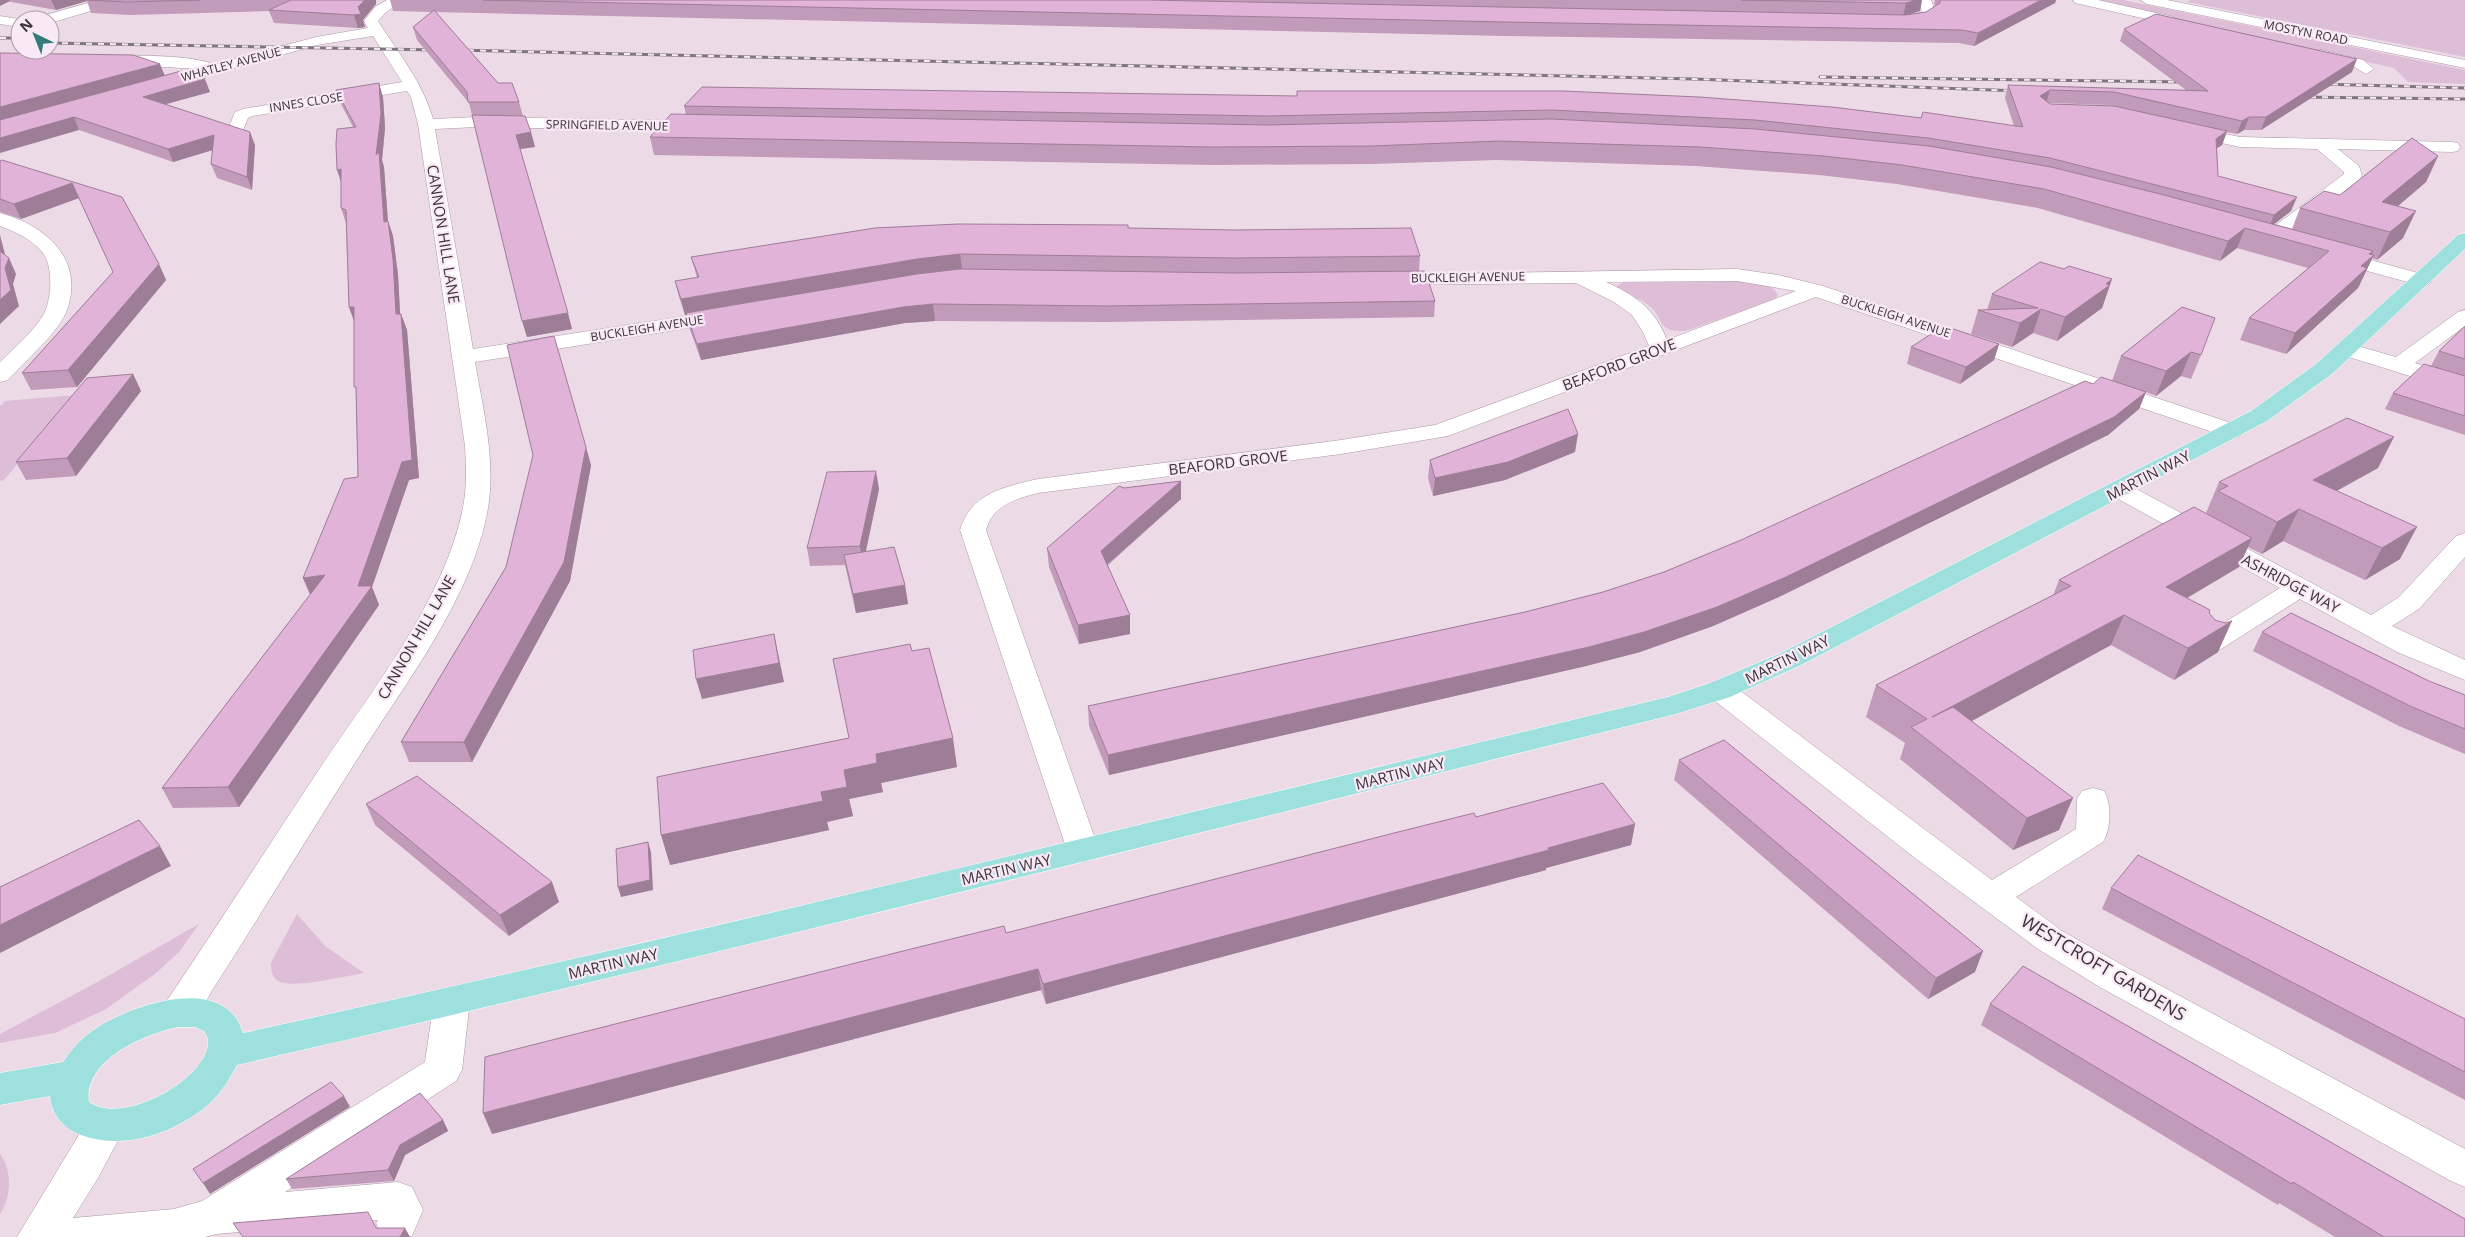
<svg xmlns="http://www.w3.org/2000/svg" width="2465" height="1237" font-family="'Open Sans',sans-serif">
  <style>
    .green { fill: #ddbed6 }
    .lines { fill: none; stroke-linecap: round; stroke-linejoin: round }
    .minor-casing { stroke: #aa9aa6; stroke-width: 1 }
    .major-casing { stroke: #fff; stroke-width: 1 }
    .minor { fill: #fff; fill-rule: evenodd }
    .major { fill: #9de0dd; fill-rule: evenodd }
    .rail-casing { stroke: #7f757d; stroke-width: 3 }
    .rail { stroke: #f9e8f5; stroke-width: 2; stroke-dasharray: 6; stroke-linecap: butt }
    .wall { fill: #c29aba; fill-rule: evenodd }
    .shaded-wall { fill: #9e7d97 }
    .building { fill: #e2b3d8; stroke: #9e7d97 }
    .labels { text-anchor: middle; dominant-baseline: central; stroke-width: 4.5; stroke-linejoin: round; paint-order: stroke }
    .far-street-label { font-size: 12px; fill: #3a3439; stroke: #f9e8f5 }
    .street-label { font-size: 15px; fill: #3a3439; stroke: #f9e8f5 }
    .near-street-label { font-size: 18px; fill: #3a3439; stroke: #f9e8f5 }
  </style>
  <rect width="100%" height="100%" fill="#ecdae7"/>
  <!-- green -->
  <g class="green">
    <polygon points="2091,0 2123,0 2465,70 2465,84 2408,82 2394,68"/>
    <polygon points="2191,0 2465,0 2465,57 2187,2"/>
    <path d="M1730,279C1745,281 1770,280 1778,295L1775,300L1685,331C1654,332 1666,317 1647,304C1637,297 1625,295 1615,287L1627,280Z"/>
    <polygon points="75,395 4,480 0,481 0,406 5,401"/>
    <path d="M297,914L325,946L364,973C345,976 298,988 281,982C272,979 271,971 271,963Z"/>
    <polygon points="199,924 179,952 156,973 106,1009 55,1033 0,1043 0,1034 92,985"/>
    <path d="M0,1154C13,1173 11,1196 0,1214Z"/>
  </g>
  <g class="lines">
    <!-- minor casing -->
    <g class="minor-casing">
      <g id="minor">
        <polygon points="98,0 120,0 118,3 50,23 50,20 37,20 39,17"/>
        <path d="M387,0H403L385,13L378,21C399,54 423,83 433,119L477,117L697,121L705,126L697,131L477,127L435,129L473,349L725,310L732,312L735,316L732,320L725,322L475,362C483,409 496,460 488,508C473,596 407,681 360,755C310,833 263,911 213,989C200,1010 195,1032 166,1022L161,1012L166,1002C217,926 266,850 316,774C367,697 446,599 463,507C467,487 466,467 465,446L418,124L411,97L407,91L252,116L248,118L243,130L237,132L229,127L235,112L243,109L402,82L373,36L317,45L156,90L148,85L151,82L198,69L116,64L109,60C115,52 206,56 212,65L316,37L368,28L364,21L375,7Z"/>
        <path d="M1919,0H1931L1936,14C1927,25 1906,28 1893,25L1891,22L1893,19L1914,16L1922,12Z"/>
        <polygon points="2073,0 2098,0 2174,17 2176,20 2169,24 2075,3"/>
        <polygon points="2140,0 2167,0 2465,60 2465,68 2147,4"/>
        <polygon points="0,16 25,20 20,20 20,27 0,24"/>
        <polygon points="2321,50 2363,60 2374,69 2366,74 2353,66 2316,57 2314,54"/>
        <polygon points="2187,126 2240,137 2452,142 2458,143 2460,147 2458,151 2452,152 2338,149 2359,166 2362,176 2359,180 2278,242 2264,242 2262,238 2264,234 2344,174 2344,172 2317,149 2240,147 2181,134 2179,131 2181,128"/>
        <path d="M0,213C45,225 85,259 67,310C60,331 24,362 8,380L0,382V362C14,348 31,334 42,317C52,303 54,265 42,252C30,238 16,232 0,226Z"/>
        <polygon points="2334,250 2429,276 2432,280 2429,284 2422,286 2327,260 2324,256 2327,252"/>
        <path d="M1737,269L1778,275L1823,286L2240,426L2244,431L2240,436L2232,438L2224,436L1816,297L1448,436L1341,454L1038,493C1015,499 993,505 986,530L1099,850L1095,858L1083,862L1071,858L1067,850L960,530C971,493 1004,487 1038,479L1341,440L1435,425L1649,346L1643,332L1632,315L1614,302L1576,283L1390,285L1383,283L1380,279L1383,275ZM1737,281L1796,291L1667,340C1655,309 1635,295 1606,282Z"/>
        <polygon points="2465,310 2465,326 2415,363 2465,379 2465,393 2339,354 2336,349 2339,344 2347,343 2396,357 2458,312"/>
        <polygon points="2120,483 2129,485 2371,615 2399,597 2456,536 2465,533 2465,557 2419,609 2392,626 2465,660 2465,680 2397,652 2300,599 2221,649 2211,652 2201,649 2197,643 2201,637 2280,588 2111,495 2108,490 2111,485"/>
        <path d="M1720,681L1730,683L1992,880L2076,829L2077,799L2082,791L2093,788L2104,791C2112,804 2111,829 2103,842L2016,897L2062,931L2124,966L2465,1149V1187L2451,1181L2098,986L2038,949L1915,858L1710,697L1705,690L1710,683Z"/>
        <polygon points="452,987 465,991 470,1001 462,1070 456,1081 285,1192 398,1182 412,1187 423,1210 412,1236 382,1236 376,1223 378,1220 216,1234 205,1237 17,1237 91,1115 105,1110 119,1115 125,1127 98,1178 73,1218 174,1209 202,1201 425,1062 434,1001 439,991"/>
      </g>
    </g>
    <!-- major casing -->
    <g class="major-casing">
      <path id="major" d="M2465,233V249L2332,374L2267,421L1801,665L1730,697L1676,714C1197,833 718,955 237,1065C227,1084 215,1102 196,1114C163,1137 119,1149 81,1135C64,1129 51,1114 50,1096L0,1105V1073L63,1062C72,1049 81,1038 95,1029C130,1005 225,972 243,1033C720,929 1194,811 1668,697L1710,683L1781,653L2251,411L2316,364L2458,235ZM179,1027H195L204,1031C229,1064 129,1130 89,1102C83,1060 146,1033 179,1027Z"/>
    </g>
    <!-- minor -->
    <use href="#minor" class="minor"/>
    <!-- major -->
    <use href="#major" class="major"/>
    <!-- rail casing -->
    <g class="rail-casing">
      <g id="rail">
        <polyline points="0,38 20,38"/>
        <polyline points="50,43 438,50"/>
        <polyline points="456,50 1694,79 2020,91"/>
        <polyline points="1820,77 2187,82"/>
        <polyline points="2320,84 2465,88"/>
        <polyline points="2298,97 2465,99"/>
      </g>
    </g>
    <!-- rail -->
    <use href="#rail" class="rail"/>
  </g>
  <!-- wall -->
  <g class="wall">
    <polygon points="0,0 376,0 376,4 363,20 365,27 358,28 274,23 269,11 132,15 91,13 87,1 56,10"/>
    <polygon points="390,0 1922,0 1920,11 1908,15 1926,12 1935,6 1934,4 1935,0 2056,0 2055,3 1974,46 1959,43 1505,36 435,12 498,83 519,102 523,116 535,147 520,149 572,329 527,337 469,103 417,40 413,27 432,12 393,11"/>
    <path d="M2124,29L2352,72L2261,130H2244L2237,134L2227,132L2222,145L2217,148L2218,176L2291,211L2274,224L2292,229L2300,208L2340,195L2438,156L2426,182L2398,206L2403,238L2377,260L2372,258L2358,288L2286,354L2240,340L2249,318L2308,268L2237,248L2220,261L2038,208L1897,184L1819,175L1696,166L1497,160L1370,164L1213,165L654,155L650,137L686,115L684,106L702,87L1921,118L2014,126L2005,98L2008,85L2186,90L2120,41ZM2049,103L2110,105L2113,106L2050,104Z"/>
    <polygon points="0,53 165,75 210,92 166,104 255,145 252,190 217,178 211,164 213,150 173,162 79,130"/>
    <polygon points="336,90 383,97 385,128 382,160 384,167 388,221 393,236 398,275 400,314 401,314 407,330 419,478 409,480 372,587 379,605 239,807 173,808 162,788 310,595 303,578 358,477 354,320 349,307 346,223 341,208 353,127 341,104"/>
    <polygon points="0,161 122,197 166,280 77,387 31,390 22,373 113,272 79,198 21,219 0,212"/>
    <polygon points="1128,228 1420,256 1419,271 1435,301 1434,317 1107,322 935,321 905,323 701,360 690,330 687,314 685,315 679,297 675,281 697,278 691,257"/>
    <polygon points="2064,269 2112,279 2102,308 2057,341 2033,333 2012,347 1971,334 1978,310 1987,310 1992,294"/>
    <polygon points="2182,307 2201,355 2191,379 2181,376 2156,396 2146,392 2139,409 2108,435 1781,596 1713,626 1640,652 1586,666 1109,775 1089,726 1088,706 1525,612 1603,592 1664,572 1741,540 2093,384 2112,381 2121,356"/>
    <polygon points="2465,326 2465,435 2385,409 2393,393 2431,366 2439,351"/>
    <polygon points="1999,344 1994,360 1960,384 1907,364 1911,347"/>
    <polygon points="133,374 141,391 76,476 26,480 16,462"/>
    <polygon points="1575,452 1505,480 1433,496 1428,478 1430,460"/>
    <polygon points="591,465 570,581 472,762 409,762 401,742"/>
    <polygon points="2378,468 2337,491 2400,559 2365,580 2283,541 2262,554 2248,547 2239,567 2187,598 2209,613 2218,652 2174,680 2111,645 1972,721 2059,830 2013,850 1900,759 1905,743 1866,717 1876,685 2053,596 2059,580 2206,513 2219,482"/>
    <polygon points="1124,488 1181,499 1108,565 1130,634 1079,644 1049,567 1047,548"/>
    <polygon points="879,489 866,551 905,585 908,604 856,613 845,565 810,566 807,548"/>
    <polygon points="2262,632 2429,681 2465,695 2465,754 2399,726 2253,651"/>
    <polygon points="912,651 957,767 881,783 883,792 849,799 853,816 827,822 829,830 670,865 849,738 833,659"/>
    <polygon points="1679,760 1975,972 1928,999 1674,780"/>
    <polygon points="366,804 559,902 509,936 375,825"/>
    <polygon points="1476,817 1635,824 1631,845 1546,868 1546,870 1046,1004 1041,990 492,1134 1006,933"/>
    <polygon points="2111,888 2465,1019 2465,1100 2102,909"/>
    <polygon points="1990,1004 2465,1237 2335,1237 2279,1203 2278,1205 1981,1025"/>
    <polygon points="443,1120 448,1131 405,1155 394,1181 292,1189 286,1179"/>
  </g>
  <!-- shaded-wall -->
  <g class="shaded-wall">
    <polygon points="0,0 9,0 10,1 0,6"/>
    <polygon points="51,0 86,0 87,1 56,10"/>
    <polygon points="365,0 376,0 376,4 363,20 365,27 358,28 354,15 358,7"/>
    <polygon points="1916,0 1922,0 1920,11 1903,16 1906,3"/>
    <polygon points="2041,0 2056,0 2055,3 1974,46 1978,33"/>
    <polygon points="2357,59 2352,72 2261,130 2266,117"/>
    <polygon points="160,64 165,76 0,121 0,107"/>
    <polygon points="205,79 210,92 148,109 143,97"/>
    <polygon points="379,83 383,97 385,128 382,160 384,167 389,237 384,222 376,155"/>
    <polygon points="2050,90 2046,103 2040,96"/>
    <polygon points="74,117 79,130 0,153 0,138"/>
    <polygon points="2249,117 2244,130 2237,134 2242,121"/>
    <polygon points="2227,131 2222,145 2211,152 2216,139"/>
    <polygon points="250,132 255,145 252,190 247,177"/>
    <polygon points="531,132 535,147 520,149 516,135"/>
    <polygon points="214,135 219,148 173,162 168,149"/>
    <polygon points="2438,156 2426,182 2372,228 2382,202"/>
    <polygon points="341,169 342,185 337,170"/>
    <polygon points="72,183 79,198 21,219 14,204"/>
    <polygon points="2297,197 2291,211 2268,229 2274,215"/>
    <polygon points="2416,211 2403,238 2377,260 2390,232"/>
    <polygon points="388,221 393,236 398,275 401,331 396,314"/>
    <polygon points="2245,228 2237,248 2220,261 2228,241"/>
    <polygon points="0,235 7,262 9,258 16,274 13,284 19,306 0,324 0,300 5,268 0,249"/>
    <polygon points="2373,251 2369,260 2374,255 2358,288 2286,354 2295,333 2361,266 2369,254"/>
    <polygon points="960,254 962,269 919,274 685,315 681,299 917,259"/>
    <polygon points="159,264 166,280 77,387 68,370"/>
    <polygon points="2112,279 2102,308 2057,341 2065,317"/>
    <polygon points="933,304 935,321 905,323 701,360 697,344 903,307"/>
    <polygon points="349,307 354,307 355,324"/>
    <polygon points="2041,309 2033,333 2012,347 2020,323"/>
    <polygon points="568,313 572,329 527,337 522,321"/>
    <polygon points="401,314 407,330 419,478 409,480 372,587 379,605 239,807 228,787 358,586"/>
    <polygon points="1999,344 1994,360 1960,384 1966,367"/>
    <polygon points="2191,352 2181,376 2156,396 2166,371"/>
    <polygon points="133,374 141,391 76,476 67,458"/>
    <polygon points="2146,392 2139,409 2108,435 1781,596 1713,626 1640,652 1586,666 1109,775 1108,755 1644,632"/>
    <polygon points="1578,434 1575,452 1505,480 1433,496 1435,478"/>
    <polygon points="2394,437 2378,468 2301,510 2313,480"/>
    <polygon points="586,447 591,465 570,581 472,762 464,742"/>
    <polygon points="876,471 879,489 863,564 860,546"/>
    <polygon points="1181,481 1181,499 1102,569 1101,551"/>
    <polygon points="2299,509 2283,541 2262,554 2277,522"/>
    <polygon points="2417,527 2400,559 2365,580 2382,548"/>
    <polygon points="2252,538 2239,567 2153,618 2166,587"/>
    <polygon points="325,575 311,596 303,578"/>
    <polygon points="905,585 908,604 856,613 853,594"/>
    <polygon points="1130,615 1130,634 1079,644 1078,625"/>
    <polygon points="2124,615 2111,645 1931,743 1932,717"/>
    <polygon points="2232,621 2218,652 2174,680 2188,648"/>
    <polygon points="774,634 784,682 702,699 696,679"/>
    <polygon points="953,738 957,767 881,783 883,792 849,799 853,816 827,822 829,830 670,865 661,835 821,792 844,770 876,754"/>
    <polygon points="2073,798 2059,830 2013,850 2027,818"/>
    <polygon points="1635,824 1631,845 1546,868 1546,870 1046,1004 1043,984"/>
    <polygon points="648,842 651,852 653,890 621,897 618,887"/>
    <polygon points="160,846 171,866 0,953 0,925"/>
    <polygon points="552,882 559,902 509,936 500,915"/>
    <polygon points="1983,951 1975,972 1928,999 1936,978"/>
    <polygon points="1038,969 1041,990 492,1134 483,1113"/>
    <polygon points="344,1096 350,1107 210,1194 203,1183"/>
    <polygon points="443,1120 448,1131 405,1155 394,1181 388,1170 400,1145"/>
    <polygon points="405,1228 410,1237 400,1237"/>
  </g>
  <!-- building -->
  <g class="building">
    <polygon points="87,0 200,0 127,2"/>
    <polygon points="291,0 365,0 358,7 361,14 354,15 269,10"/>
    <polygon points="483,0 1147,0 1906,15 1926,12 1940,3 1940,0 2041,0 1978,33 1962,30 1506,22"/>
    <polygon points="1741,0 1916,0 1906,3"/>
    <polygon points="434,10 498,83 512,83 519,102 468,102 467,92 413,27"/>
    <polygon points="2156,14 2357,59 2266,117 2249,117 2242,121 2114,92 2050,90 2040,96 2050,104 2114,106 2227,131 2216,139 2218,176 2297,197 2274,215 2050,158 1928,138 1755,120 1551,110 1267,116 684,106 702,87 1297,96 1297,91 1563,91 1699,97 1832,107 1921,118 1923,112 2023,127 2008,85 2208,91 2124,29"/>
    <polygon points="0,53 133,55 160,64 0,107"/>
    <polygon points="181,71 205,79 143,97 250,132 247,177 211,164 214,135 168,149 74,117 0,138 0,120"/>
    <polygon points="379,83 381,114 376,155 379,152 384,222 388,221 393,259 396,314 401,314 412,460 402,462 358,586 372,586 228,787 162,788 325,575 303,578 344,479 358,477 356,387 354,387 354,307 349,307 346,210 341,208 341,169 337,170 336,144 337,129 356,127 336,90"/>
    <polygon points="671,114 1267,125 1551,119 1755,129 1929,146 2051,167 2160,194 2373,251 2369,254 2374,255 2361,266 2367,268 2295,333 2249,318 2329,251 2245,228 2228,241 2044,189 1902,165 1824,156 1700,147 1499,141 1371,146 1213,147 650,137"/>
    <polygon points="472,115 525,116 531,132 516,135 568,313 522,321"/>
    <polygon points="2412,138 2438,156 2382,202 2416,211 2390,232 2300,208 2324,191 2340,195"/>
    <polygon points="2,160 122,197 159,264 68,370 22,373 113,272 72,183 14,204 0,199 0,161"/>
    <polygon points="958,224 1128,225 1128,228 1236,230 1411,228 1420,256 1236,258 960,254 917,259 681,299 675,281 699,277 691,257 875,228"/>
    <polygon points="0,249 1,252 9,258 5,268 11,290 0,300"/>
    <polygon points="2040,262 2064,269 2069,266 2112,279 2106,284 2110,285 2065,317 2041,309 2020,323 1978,310 2038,308 1992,294"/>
    <polygon points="960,269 1236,273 1425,271 1435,301 1106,306 933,304 903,307 697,344 686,313 917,274"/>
    <polygon points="2182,307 2215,318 2201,355 2191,352 2166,371 2121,356"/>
    <polygon points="1944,326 1999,344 1966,367 1911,347"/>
    <polygon points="2465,326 2465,359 2439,351"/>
    <polygon points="554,336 586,447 564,562 464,742 401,742 506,567 533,455 507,345"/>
    <polygon points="2424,364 2465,376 2465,416 2393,393"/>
    <polygon points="133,374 67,458 16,462 87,378"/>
    <polygon points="2101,377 2146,392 2114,417 1786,577 1717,607 1644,632 1589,647 1108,755 1088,706 1525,612 1603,592 1664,572 1741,540 2085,381 2093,384"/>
    <polygon points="1568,409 1578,434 1508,462 1435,478 1430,460"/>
    <polygon points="2347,418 2394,437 2313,480 2417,527 2382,548 2299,509 2277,522 2218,491 2228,486 2219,482"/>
    <polygon points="876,471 860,546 807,548 827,472"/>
    <polygon points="1181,481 1101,551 1130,615 1078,625 1047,548 1119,486 1124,488"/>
    <polygon points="2194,507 2252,538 2166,587 2210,610 2209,613 2215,620 2225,623 2232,621 2188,648 2124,615 1932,717 1953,707 2073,798 2027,818 1911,727 1927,719 1876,685 2071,586 2059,580"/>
    <polygon points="894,547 905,585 853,594 844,555"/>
    <polygon points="2291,613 2429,681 2465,695 2465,729 2410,706 2262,632"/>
    <polygon points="774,634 779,663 696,679 693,650"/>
    <polygon points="910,644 912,651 929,648 953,738 876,754 877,763 844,770 847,787 821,792 823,801 661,835 657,777 849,738 833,659"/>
    <polygon points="1724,740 1983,951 1936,978 1679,760"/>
    <polygon points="417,776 552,882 500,915 366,804"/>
    <polygon points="1603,783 1635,824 1548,848 1549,850 1043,984 1038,969 483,1113 485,1057 903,951 1004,926 1006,933 1394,833 1474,813 1476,817"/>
    <polygon points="139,820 160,846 0,925 0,887"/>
    <polygon points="648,842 650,880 618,887 616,849"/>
    <polygon points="2138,855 2465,1019 2465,1072 2111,888"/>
    <polygon points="2023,966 2465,1219 2465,1237 2384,1237 2293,1182 2292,1184 1990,1004"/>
    <polygon points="331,1082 344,1096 203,1183 193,1169"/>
    <polygon points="420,1093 443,1120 400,1145 388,1170 286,1179"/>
    <polygon points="368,1212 376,1228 405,1228 400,1237 243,1237 233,1223"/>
  </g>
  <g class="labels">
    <!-- far-street labels -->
    <g class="far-street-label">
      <text transform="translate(2306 32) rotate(11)">MOSTYN ROAD</text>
      <text transform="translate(231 64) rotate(-15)">WHATLEY AVENUE</text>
      <text transform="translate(306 102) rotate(-9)">INNES CLOSE</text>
      <text transform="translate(607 125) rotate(1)">SPRINGFIELD AVENUE</text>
      <text transform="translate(1468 277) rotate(-1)">BUCKLEIGH AVENUE</text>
      <text transform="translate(1896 316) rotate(18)">BUCKLEIGH AVENUE</text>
      <text transform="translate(647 328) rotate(-9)">BUCKLEIGH AVENUE</text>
    </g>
    <!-- street labels -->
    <g class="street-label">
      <text transform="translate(444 234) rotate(81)">CANNON HILL LANE</text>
      <text transform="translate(1619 364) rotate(-21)">BEAFORD GROVE</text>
      <text transform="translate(1228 462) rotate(-7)">BEAFORD GROVE</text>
      <text transform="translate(2148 475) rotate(-27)">MARTIN WAY</text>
      <text transform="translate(2291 583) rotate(28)">ASHRIDGE WAY</text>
      <text transform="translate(416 637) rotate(-60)">CANNON HILL LANE</text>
      <text transform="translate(1787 659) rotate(-26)">MARTIN WAY</text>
      <text transform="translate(1400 773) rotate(-14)">MARTIN WAY</text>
      <text transform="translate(1006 869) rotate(-13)">MARTIN WAY</text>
      <text transform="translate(613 963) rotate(-13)">MARTIN WAY</text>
    </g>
    <!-- near-street labels -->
    <g class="near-street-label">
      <text transform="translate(2104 967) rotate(31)">WESTCROFT GARDENS</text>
    </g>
  </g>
  <!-- north arrow -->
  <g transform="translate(35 35) rotate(317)"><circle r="24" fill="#f9e8f5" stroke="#ada0aa"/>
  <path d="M0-4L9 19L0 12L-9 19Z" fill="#347c79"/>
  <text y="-8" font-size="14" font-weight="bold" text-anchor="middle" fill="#3a3439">N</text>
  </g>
</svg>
